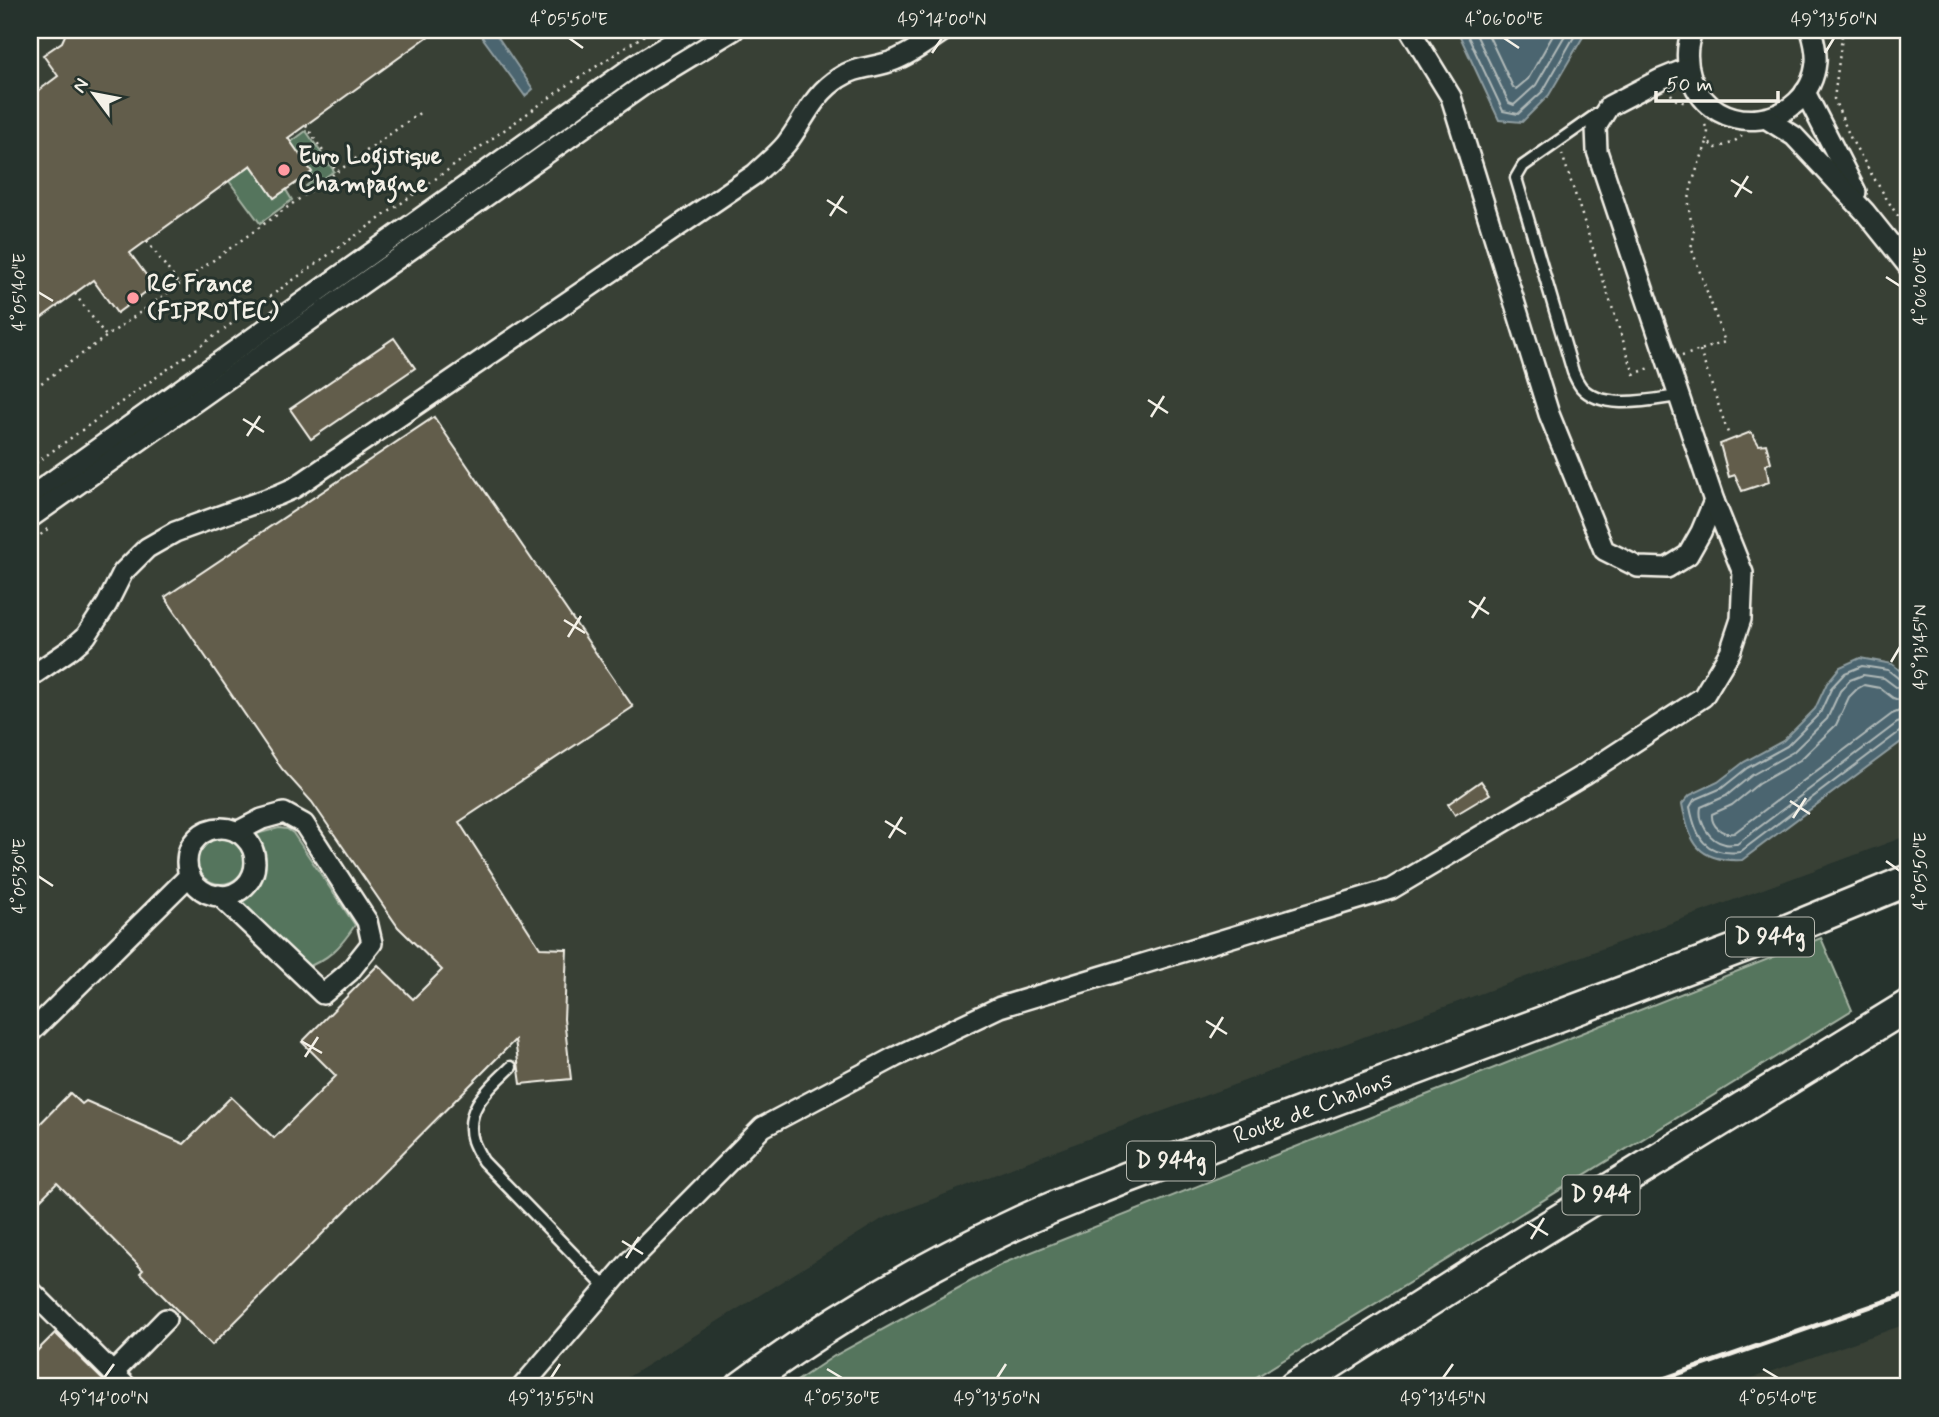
<svg xmlns="http://www.w3.org/2000/svg" width="1939" height="1417" font-family="Mynerve,sans-serif">
  <style>
    .built { fill: #384036 }
    .green { fill: #55745d; stroke: #a4b2a2; stroke-width: 2 }
    .water { fill: #4b6570; stroke: #8f9da0; stroke-width: 2 }
    .lines { fill: none; stroke-linecap: round; stroke-linejoin: round }
    .shore { stroke: #b0b9b8; stroke-width: 2 }
    .building { fill: #625d4b; stroke: #f4f1e8; stroke-width: 2 }
    .service-casing { stroke: #f4f1e8; stroke-width: 15 }
    .minor-casing { stroke: #f4f1e8; stroke-width: 24 }
    .primary-casing { stroke: #f4f1e8; stroke-width: 35 }
    .path { stroke: #f4f1e8; stroke-width: 2.5; stroke-dasharray: 2 5; stroke-linecap: butt }
    .service { stroke: #26332d; stroke-width: 10 }
    .minor { stroke: #26332d; stroke-width: 19 }
    .primary { stroke: #26332d; stroke-width: 30 }
    .rail { stroke: #f4f1e8; stroke-width: 5 }
    .ticks { fill: none; stroke: #f4f1e8; stroke-width: 2.5 }
    .poi-dot { fill: #ff9aa2; stroke: #26332d; stroke-width: 2.5 }
    .labels { text-anchor: middle; dominant-baseline: central; stroke-width: 6; stroke-linejoin: round; paint-order: stroke }
    .shield { fill: #26332d; stroke: #b6b8b0; stroke-width: 2 }
    .shield-label { font-size: 23px; font-weight: bold; fill: #f4f1e8 }
    .poi-label { font-size: 24px; font-weight: bold; fill: #f4f1e8; stroke: #26332d; text-anchor: start }
    .street-label { font-size: 24px; fill: #f4f1e8; stroke: #26332d }
    .neatline { fill: none; stroke: #f4f1e8; stroke-width: 2.5 }
    .ticks-label { font-size: 18px; text-anchor: middle; fill: #f4f1e8 }
  </style>
  <rect width="100%" height="100%" fill="#26332d"/>
  <filter id="ink" filterUnits="userSpaceOnUse"><feTurbulence type="fractalNoise" baseFrequency=".0143" numOctaves="2"/><feDisplacementMap in="SourceGraphic" scale="14" xChannelSelector="R" yChannelSelector="G"/><feConvolveMatrix kernelMatrix="1 2 1 2 8 2 1 2 1" color-interpolation-filters="sRGB"/></filter>
  <g filter="url(#ink)">
    <!-- built -->
    <g class="built">
      <polygon points="30,30 1909,30 1909,835 1039,1157 882,1219 612,1387 30,1387"/>
      <polygon points="1909,1323 1909,1387 1727,1387"/>
    </g>
    <!-- green -->
    <g class="green">
      <polygon points="306,131 334,171 308,190 306,186 315,179 291,142"/>
      <polygon points="251,165 274,198 286,190 292,200 260,223 229,181"/>
      <path d="M279,828L287,829L293,833L355,925C340,948 329,959 303,969L234,902C265,883 270,868 256,834Z"/>
      <circle cx="221" cy="860" r="24"/>
      <polygon points="1821,938 1852,1010 1240,1387 788,1387 834,1356 1004,1263"/>
    </g>
    <!-- water -->
    <g class="water">
      <polygon points="477,30 493,30 533,89 525,96"/>
      <polygon points="1457,30 1587,30 1549,95 1522,122 1499,120"/>
      <path d="M1860,658L1892,664L1909,678V731L1905,739L1742,860C1698,862 1690,844 1682,804L1690,795L1718,782L1744,762L1783,741L1815,709L1827,683L1840,667Z"/>
    </g>
    <g class="lines">
      <!-- shore -->
      <g class="shore">
        <polyline points="1465,30 1503,111 1518,114 1543,91 1578,30"/>
        <polyline points="1474,30 1509,103 1514,105 1536,85 1568,30"/>
        <polyline points="1486,30 1513,87 1516,89 1528,79 1556,30"/>
        <path d="M1909,683L1903,682L1888,670L1862,666L1845,673L1832,687L1820,713L1787,746L1747,768L1722,788L1694,800L1690,807C1696,838 1705,856 1740,852L1902,730L1909,729"/>
        <path d="M1909,692L1900,690L1884,678L1863,675L1850,680L1840,691L1827,719L1793,752L1752,775L1726,796L1701,807C1698,822 1709,841 1725,844C1727,845 1736,844 1737,844L1897,723L1909,720"/>
        <path d="M1909,702L1907,703L1893,698L1880,688L1864,685L1857,689L1849,697L1836,725L1800,760L1758,784L1732,805L1712,814C1711,826 1722,835 1734,833L1892,714L1907,708L1909,709"/>
      </g>
    </g>
    <!-- building -->
    <g class="building">
      <polygon points="73,30 437,30 288,138 312,172 274,198 251,165 130,253 154,286 117,313 93,280 30,326 30,97 58,76 43,55 62,42 66,33"/>
      <polygon points="394,338 415,368 311,439 290,409"/>
      <polygon points="434,417 633,707 459,822 540,948 567,949 564,1019 571,1079 521,1084 515,1040 212,1345 140,1273 143,1270 57,1183 30,1210 30,1134 70,1093 82,1104 86,1101 184,1144 231,1097 274,1138 336,1076 302,1042 378,965 413,999 442,970 398,927 312,802 282,769 165,597"/>
      <polygon points="1751,432 1759,445 1766,444 1771,462 1766,465 1769,482 1742,491 1735,475 1729,477 1720,444"/>
      <polygon points="1481,781 1490,794 1455,815 1448,804"/>
      <polygon points="55,1333 110,1387 43,1387 30,1372 30,1358"/>
    </g>
    <g class="lines">
      <!-- service casing -->
      <g class="service-casing">
        <g id="service">
          <path d="M1600,112L1523,166L1516,178L1573,372C1575,377 1578,383 1581,387C1602,411 1650,400 1678,396"/>
          <path d="M511,1067C490,1088 463,1108 473,1141C475,1147 479,1154 483,1161L607,1289"/>
        </g>
      </g>
      <!-- minor casing -->
      <g class="minor-casing">
        <g id="minor">
          <polyline points="1410,30 1451,97 1549,414 1604,550 1638,567 1667,568 1688,555 1701,532 1714,501"/>
          <path d="M1693,30C1686,45 1686,61 1691,77C1713,142 1810,129 1816,62C1817,51 1814,40 1811,30"/>
          <polyline points="1805,92 1856,192"/>
          <polyline points="1767,119 1794,136 1865,212 1909,267"/>
          <polyline points="30,497 635,65 693,30"/>
          <polyline points="30,518 645,84 734,30"/>
          <path d="M30,677L71,649L86,636L107,604L123,572L147,548L175,532L278,495L294,488L755,174C765,164 777,155 786,144C804,121 813,94 839,78C856,66 876,68 895,60C913,53 929,40 945,30"/>
          <circle cx="221" cy="862" r="34"/>
          <polyline points="219,895 323,994 349,972 372,943 367,921 304,824 284,813 262,819 237,832"/>
          <polyline points="30,1033 190,875"/>
          <polyline points="30,1290 127,1387"/>
          <polyline points="113,1373 166,1319"/>
          <polyline points="522,1387 631,1260 763,1127 895,1057 1000,1007 1391,889 1585,774 1703,697 1730,652 1741,619 1743,573 1714,501 1597,151 1596,127 1609,106 1661,79 1688,68"/>
        </g>
      </g>
      <!-- primary casing -->
      <g class="primary-casing">
        <g id="primary">
          <path id="s1" d="M741,1387C827,1323 924,1266 1022,1221C1056,1205 1092,1192 1126,1178L1780,933L1909,880"/>
          <polyline points="1294,1387 1484,1266 1909,1005"/>
        </g>
      </g>
      <!-- path -->
      <g class="path">
        <polyline points="1837,30 1842,37 1834,99 1851,139 1872,175 1895,212 1909,229"/>
        <polyline points="750,36 761,30"/>
        <polyline points="1671,94 1674,99 1686,103"/>
        <polyline points="1705,125 1708,131 1707,142 1716,148 1732,143 1742,136"/>
        <polyline points="306,126 337,172"/>
        <polyline points="1562,154 1634,374 1650,368"/>
        <polyline points="147,241 178,283"/>
        <polyline points="75,294 106,336"/>
        <polyline points="1700,351 1729,436"/>
        <path d="M1682,356L1725,342L1691,247C1698,227 1690,225 1689,208C1688,186 1700,163 1707,142"/>
        <polyline points="30,391 421,112"/>
        <polyline points="30,467 559,91 652,30"/>
        <polyline points="30,544 51,526"/>
      </g>
      <!-- service -->
      <use href="#service" class="service"/>
      <!-- minor -->
      <use href="#minor" class="minor"/>
      <!-- primary -->
      <use href="#primary" class="primary"/>
      <!-- rail -->
      <polyline class="rail" points="1640,1387 1909,1293"/>
    </g>
  </g>
  <!-- ticks -->
  <path class="ticks" d="M569,38L583,48M1504,38L1519,48M932,53L942,38M1825,53L1834,38M1731,180L1752,193M1735,197L1748,176M827,200L847,213M830,216L843,196M1886,277L1900,286M38,292L53,301M1148,400L1168,413M1151,417L1164,396M243,419L264,432M247,436L260,416M1469,601L1489,614M1472,618L1485,597M564,620L585,633M568,637L581,616M1891,662L1900,647M1790,801L1810,814M1793,818L1806,798M885,821L906,834M889,838L902,817M1886,861L1900,871M38,876L53,886M1206,1021L1227,1034M1210,1038L1223,1017M301,1041L322,1053M305,1057L318,1037M1527,1222L1548,1235M1531,1239L1544,1218M622,1241L643,1254M626,1258L639,1237M827,1369L842,1378M1763,1369L1778,1378M104,1378L114,1364M551,1378L560,1364M997,1378L1006,1364M1443,1378L1453,1364"/>
  <!-- markers -->
  <g class="poi-dot">
    <circle cx="284" cy="170" r="7"/>
    <circle cx="133" cy="298" r="7"/>
  </g>
  <g class="labels">
    <!-- shield labels -->
    <g class="shield">
      <rect x="1726" y="917.5" width="88" height="39" rx="5"/>
      <rect x="1127" y="1141.5" width="88" height="39" rx="5"/>
      <rect x="1562.5" y="1175.5" width="77" height="39" rx="5"/>
    </g>
    <g class="shield-label">
      <text x="1770" y="937">D 944g</text>
      <text x="1171" y="1161">D 944g</text>
      <text x="1601" y="1195">D 944</text>
    </g>
    <!-- poi labels -->
    <g class="poi-label">
      <text x="298" y="156">Euro Logistique<tspan x="298" dy="28">Champagne</tspan></text>
      <text x="147" y="284">RG France<tspan x="147" dy="28">(FIPROTEC)</tspan></text>
    </g>
    <!-- street labels -->
    <g class="street-label">
      <text stroke="none"><textPath href="#s1" startOffset="639">Route de Chalons</textPath></text>
    </g>
  </g>
  <!-- margin -->
  <rect width="1939" height="1417" fill="none" stroke="#26332d" stroke-width="77"/>
  <!-- north arrow -->
  <g transform="translate(94 94) rotate(302)" stroke="#26332d" stroke-width="5" paint-order="stroke">
  <path d="M0-5L12 26L0 18L-12 26Z" fill="#f4f1e8"/>
  <text y="-10" font-size="19" font-weight="bold" text-anchor="middle" fill="#f4f1e8">N</text>
  </g>
  <!-- scale -->
  <path d="M1656 91v10h122v-10" fill="none" stroke="#f4f1e8" stroke-width="3.5"/>
  <text x="1666" y="91" font-size="21" fill="#f4f1e8" stroke="#26332d" stroke-width="5" paint-order="stroke">50 m</text>
  <rect x="38" y="38" width="1862" height="1340" class="neatline"/>
  <g class="ticks-label">
    <text x="569" y="25">4°05'50"E</text>
    <text x="942" y="25">49°14'00"N</text>
    <text x="1504" y="25">4°06'00"E</text>
    <text x="1834" y="25">49°13'50"N</text>
    <text transform="translate(1920 286) rotate(-90)" y="6">4°06'00"E</text>
    <text transform="translate(19 292) rotate(-90)" y="6">4°05'40"E</text>
    <text transform="translate(1920 647) rotate(-90)" y="6">49°13'45"N</text>
    <text transform="translate(1920 871) rotate(-90)" y="6">4°05'50"E</text>
    <text transform="translate(19 876) rotate(-90)" y="6">4°05'30"E</text>
    <text x="104" y="1404">49°14'00"N</text>
    <text x="551" y="1404">49°13'55"N</text>
    <text x="842" y="1404">4°05'30"E</text>
    <text x="997" y="1404">49°13'50"N</text>
    <text x="1443" y="1404">49°13'45"N</text>
    <text x="1778" y="1404">4°05'40"E</text>
  </g>
</svg>
